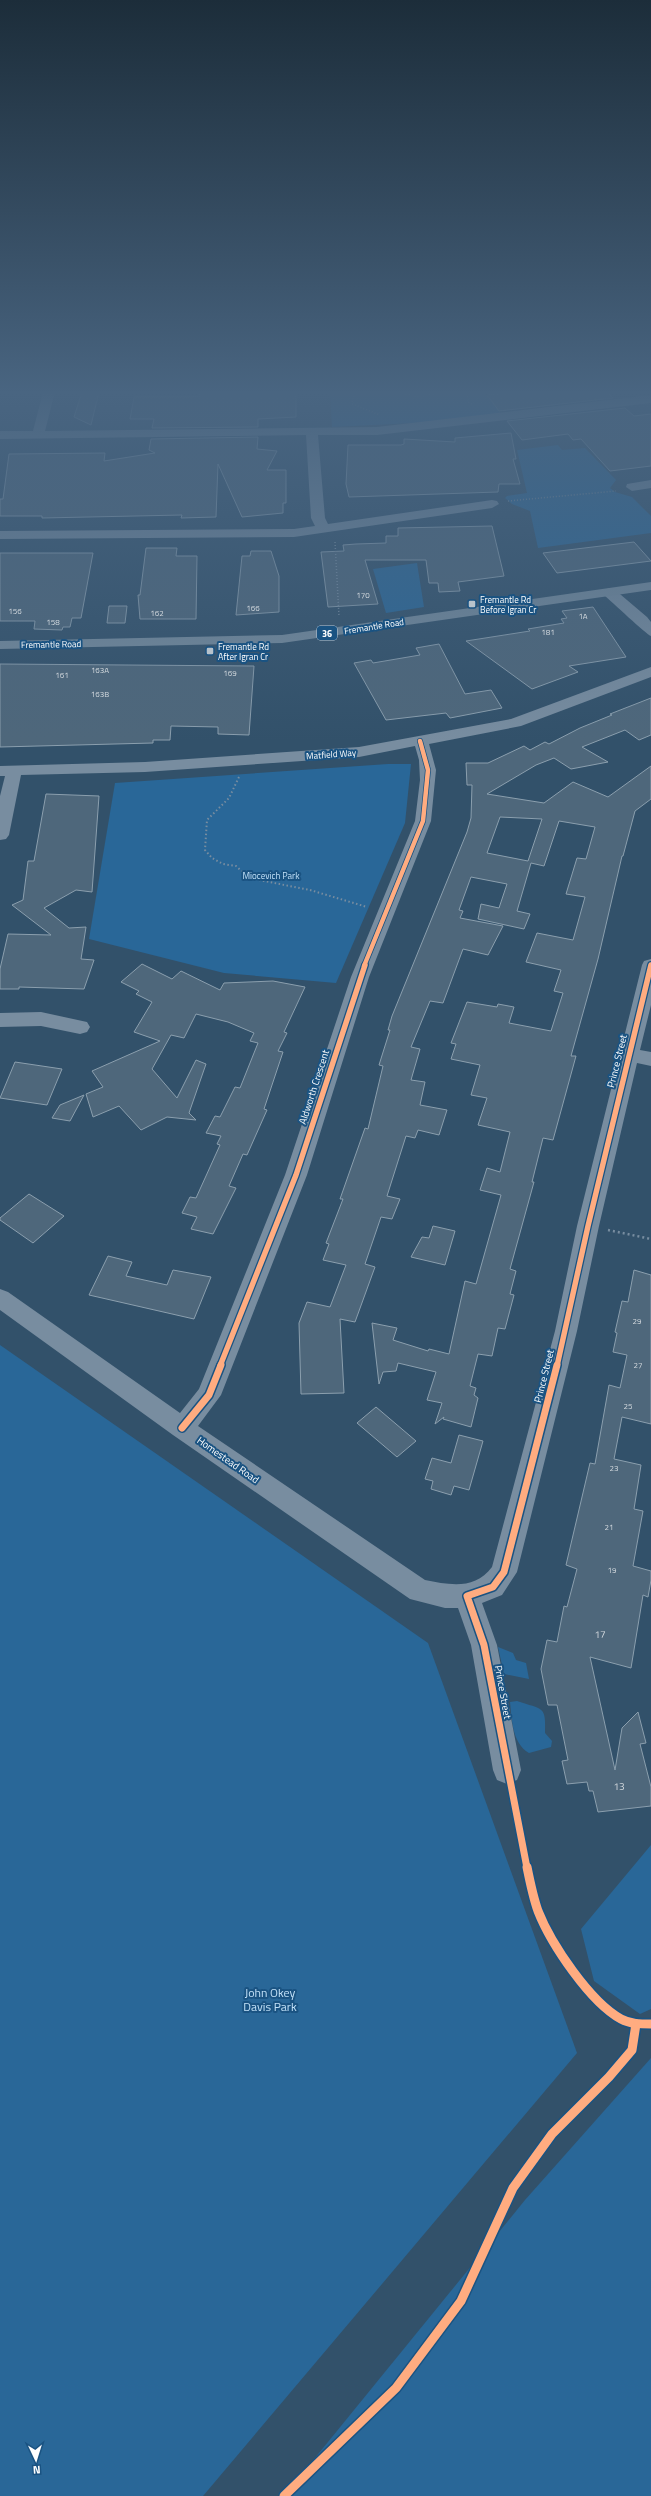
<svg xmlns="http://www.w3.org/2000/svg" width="651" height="2496" font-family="'Titillium Web',sans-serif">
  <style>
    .green { fill: #296798 }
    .building { fill: #4e677b; stroke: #8b9fae; fill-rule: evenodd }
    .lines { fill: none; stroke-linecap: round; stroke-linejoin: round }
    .path-far2 { stroke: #788da0; stroke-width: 1.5; stroke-dasharray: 1 2; stroke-linecap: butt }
    .path-far1 { stroke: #788da0; stroke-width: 2; stroke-dasharray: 1.5 2.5; stroke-linecap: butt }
    .path { stroke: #788da0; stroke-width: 2.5; stroke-dasharray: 2 3; stroke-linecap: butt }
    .minor { fill: #788da0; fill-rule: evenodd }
    .major { fill: #768c9e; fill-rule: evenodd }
    .cycleway-far3-casing { stroke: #1a5382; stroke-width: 6 }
    .cycleway-far2-casing { stroke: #1a5382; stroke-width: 8 }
    .cycleway-far1-casing { stroke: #1a5382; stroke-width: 10 }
    .cycleway-casing { stroke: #1a5382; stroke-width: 12 }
    .cycleway-far3 { stroke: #ffac80; stroke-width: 4.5 }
    .cycleway-far2 { stroke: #ffac80; stroke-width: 5.5 }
    .cycleway-far1 { stroke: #ffac80; stroke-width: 7 }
    .cycleway { stroke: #ffac80; stroke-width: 9 }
    .poi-dot { fill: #b7c2cb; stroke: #1a5382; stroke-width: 1.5 }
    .labels { text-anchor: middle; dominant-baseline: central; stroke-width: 4; stroke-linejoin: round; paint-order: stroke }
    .number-label { font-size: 8px; fill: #d3d9de }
    .far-poi-label { font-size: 9px; fill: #fff; stroke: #1a5382; text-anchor: start }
    .far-street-label { font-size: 9px; fill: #fff; stroke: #1a5382 }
    .shield { fill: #1a5382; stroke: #bacbda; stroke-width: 1 }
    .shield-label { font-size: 9px; font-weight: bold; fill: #fff }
    .far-park-label { font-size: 9px; fill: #c2e1f8; stroke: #1a5382 }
    .street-label { font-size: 10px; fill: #fff; stroke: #1a5382 }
    .near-number-label { font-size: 10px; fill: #d3d9de }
    .near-park-label { font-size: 12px; fill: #c2e1f8; stroke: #1a5382 }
  </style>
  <rect width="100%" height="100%" fill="#32516a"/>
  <!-- green -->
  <g class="green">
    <polygon points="330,392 483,392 501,413 413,423 332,427"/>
    <polygon points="558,445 562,450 585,448 616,480 610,488 615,492 632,497 651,516 651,533 538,548 530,511 512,504 505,498 507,496 527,493 517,450"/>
    <polygon points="417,563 424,607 386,613 373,569"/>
    <polygon points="388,764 411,764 405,823 336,983 224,973 89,939 115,783"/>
    <polygon points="0,1345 428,1643 577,2053 203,2496 0,2496"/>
    <polygon points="498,1647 513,1653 516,1660 526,1663 529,1679 504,1674"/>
    <path d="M517,1701C543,1710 546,1705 545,1733L552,1741L551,1747L529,1753C512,1743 512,1720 510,1702Z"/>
    <polygon points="651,1845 651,2009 640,2014 594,1981 581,1929"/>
    <polygon points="651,2058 651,2496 284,2496 525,2200"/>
  </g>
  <!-- building -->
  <g class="building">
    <polygon points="82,392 99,392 91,425 74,417"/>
    <polygon points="200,392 296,392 296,417 258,419 258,427 152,428 154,419 130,419 134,397 191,397 200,396"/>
    <polygon points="516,392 607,392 613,398 499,411 487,395"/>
    <polygon points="625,408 634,416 651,414 651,466 610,471 581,439 573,440 568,434 522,440 507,421"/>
    <polygon points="511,433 516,459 513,459 520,484 499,484 498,492 349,497 346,484 348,445 401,445 404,444 404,439 455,442 455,438"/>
    <polygon points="258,437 257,449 277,451 267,470 286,470 286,503 283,503 283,513 242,517 218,464 216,517 181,518 182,515 42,518 42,516 0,516 0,499 3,499 9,454 105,453 104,461 155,453 149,450 151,439"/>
    <polygon points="492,526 504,576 458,582 460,591 439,592 438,583 429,583 426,560 365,560 378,604 328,607 321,552 344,551 343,545 356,544 386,543 386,536 398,536 398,528"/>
    <polygon points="634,542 651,561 557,573 543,553"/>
    <polygon points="146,548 177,548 176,556 197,556 196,619 140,619 138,595 140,595"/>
    <polygon points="251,551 271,551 279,576 279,612 236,615 242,556 250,556"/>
    <polygon points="0,553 93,553 81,618 72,618 70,627 63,627 62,630 34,629 35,621 0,621"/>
    <polygon points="109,606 127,606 125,623 107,623"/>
    <polygon points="593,607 626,657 569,666 578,672 532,689 466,641 530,631 528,629 564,623 561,619 567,618 562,611"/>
    <polygon points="439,644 465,694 491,690 502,708 450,718 446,713 386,720 354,663 371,660 373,663 420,655 416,648"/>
    <polygon points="0,664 254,666 249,735 218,734 218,727 171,726 170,740 153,740 153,743 0,747"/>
    <path d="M651,698V735L639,740L625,730L582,747L608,762L571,769L554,758L536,765L487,794L544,803L573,782L608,797L651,766V799L635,811L623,856H622L598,959L571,1056H576L553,1140L543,1138L532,1182H534L510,1269L516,1271L510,1294L514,1295L505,1329L498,1328L492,1356L478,1354L470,1386L476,1388L474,1395L478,1398L471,1427L443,1419L444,1417L435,1424L442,1403L427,1400L436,1372L398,1363L396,1371L383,1372L379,1384L372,1323L397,1328L393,1340L428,1351L429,1349L449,1354L465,1281L476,1284L501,1195L480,1190L487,1168L500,1172L510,1132L478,1125L487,1098L471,1095L480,1065L451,1059L456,1044L451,1043L467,1002L497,1007L498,1004L514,1007L509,1023L551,1031L563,993L554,991L561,970L526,962L537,933L573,940L585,897L566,894L577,858L586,859L595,827L559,821L544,866L531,863L517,911L530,914L524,929L478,919L481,904L499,908L507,884L471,877L459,910L463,911L460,918L503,926L488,955L463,949L443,1003L430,1001L411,1047L420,1049L411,1080L425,1082L420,1105L447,1110L439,1135L418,1130L415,1138L406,1136L387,1196L400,1199L392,1219L381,1217L365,1264L375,1267L355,1322L340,1319L344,1393L301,1394L299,1323L307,1302L330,1307L346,1265L323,1260L329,1244L326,1243L343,1199H340L365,1128L368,1129L383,1066L379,1065L390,1030H388L392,1016L467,832L471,818L472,785H467L466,763H488L524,746L530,750L545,742L549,744L580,728L612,715L610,714ZM500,817L542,819L528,861L487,853Z"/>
    <polygon points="46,794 99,796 92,892 76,890 44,908 69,928 86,927 81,959 94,960 84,989 19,987 19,989 0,989 0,969 8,934 51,935 12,905 23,900 28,861 34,861"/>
    <polygon points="142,964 172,979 181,971 220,990 224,983 273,981 305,987 284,1032 287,1033 278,1051 283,1052 264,1109 267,1110 247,1155 243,1154 229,1186 236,1188 213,1234 191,1229 197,1217 182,1213 190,1197 196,1198 220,1145 217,1144 221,1136 206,1133 215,1116 220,1117 235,1087 240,1088 258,1043 250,1041 254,1033 228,1022 196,1014 184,1038 171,1035 152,1069 177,1098 196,1060 206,1064 189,1113 196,1120 167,1117 141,1130 119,1106 93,1117 86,1094 103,1087 92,1071 160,1041 134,1032 152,1002 136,994 139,991 121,982"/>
    <polygon points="15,1062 62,1069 47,1105 0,1098"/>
    <polygon points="84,1095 70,1121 52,1118 60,1105"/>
    <polygon points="29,1194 64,1216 33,1243 0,1220 0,1218"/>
    <polygon points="433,1226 455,1231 445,1265 411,1257 422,1237 429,1238"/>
    <polygon points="108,1256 132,1262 126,1276 167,1285 173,1270 211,1277 194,1319 89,1295"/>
    <polygon points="634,1270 651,1275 651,1424 622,1417 614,1459 641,1465 634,1509 643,1511 633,1566 651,1571 651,1580 648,1597 643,1595 631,1668 590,1657 615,1770 622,1728 638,1712 646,1743 640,1744 651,1787 651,1806 598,1812 593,1791 589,1791 587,1782 567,1784 562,1761 568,1760 557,1705 548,1705 541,1669 547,1640 557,1642 564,1606 567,1607 577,1569 566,1565 590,1463 595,1464 609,1385 620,1388 627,1355 613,1352 617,1333 615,1332 622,1301 628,1302"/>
    <polygon points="376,1407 416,1441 397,1457 357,1423"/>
    <polygon points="459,1435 483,1441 469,1490 454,1486 451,1495 431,1489 433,1481 425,1479 432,1458 451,1463"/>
  </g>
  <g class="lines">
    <!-- path-far2 -->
    <g class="path-far2">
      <polyline points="369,392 353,397 352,404 380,415"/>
      <polyline points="397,392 419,397 440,392"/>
      <polyline points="464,392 467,394 468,402 473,405"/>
      <polyline points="508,501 616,491"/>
      <polyline points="335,542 339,616"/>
    </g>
    <!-- path-far1 -->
    <polyline class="path-far1" points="239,777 229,798 207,820 205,850 212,858 223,864 236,866 245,874 259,880 310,890 367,907"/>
    <!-- path -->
    <polyline class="path" points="608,1230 651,1239"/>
    <!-- minor -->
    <g class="minor">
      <polygon points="43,392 55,392 45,431 377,427 651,395 651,403 377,435 318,435 325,518 328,524 492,500 497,501 499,504 492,508 294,537 0,539 0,531 294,529 315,526 311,518 306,435 0,439 0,431 33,431"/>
      <polygon points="651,480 651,488 632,491 626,487 627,484"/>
      <path d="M609,588L614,589L647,617L651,622V636C647,635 611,601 604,595L602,592Z"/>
      <path d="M651,667V677L521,726L429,744L436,770L431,821L369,977L307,1175L221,1395L198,1426L425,1580C450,1585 475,1590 492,1567L555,1331L577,1226L642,965L644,961L651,959V1005L640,1050L651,1052V1066L637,1063L599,1226L577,1331L517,1572L502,1595L482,1603L497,1645L521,1770L517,1780L507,1784L497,1780L493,1770L471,1645L458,1608H445L410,1599L173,1435L0,1310V1289L8,1292L180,1413L199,1389L285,1175L351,977L415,821L420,780L419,760L415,746L359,757L145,772L21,775L9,835L6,839L0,840V796L5,776H0V766L145,762L359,747L511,719Z"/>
      <polygon points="41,1012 87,1022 90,1027 87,1032 80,1034 41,1026 0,1027 0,1013"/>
    </g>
    <!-- major -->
    <polygon class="major" points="651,582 651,590 282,643 0,649 0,641 282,635"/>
    <!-- cycleway-far3 casing -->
    <g class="cycleway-far3-casing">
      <polyline id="cycleway-far3" points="364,966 423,821 428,770 420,741"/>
    </g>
    <!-- cycleway-far2 casing -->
    <g class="cycleway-far2-casing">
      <g id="cycleway-far2">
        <polyline points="220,1366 296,1175 365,965"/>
        <polyline points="557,1366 588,1226 651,965"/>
      </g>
    </g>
    <!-- cycleway-far1 casing -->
    <g class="cycleway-far1-casing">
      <g id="cycleway-far1">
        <polyline points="182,1428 209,1395 221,1365"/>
        <polyline points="527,1868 484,1645 467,1596 493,1587 504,1572 557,1365"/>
      </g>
    </g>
    <!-- cycleway casing -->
    <g class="cycleway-casing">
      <g id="cycleway">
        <path d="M527,1867C530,1882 533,1897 538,1911C551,1944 590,2002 621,2019C630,2024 641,2024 651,2024"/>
        <polyline points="284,2496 396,2388 461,2301 513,2188 552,2134 609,2077 632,2050 636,2024"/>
      </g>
    </g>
    <!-- cycleway-far3 -->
    <use href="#cycleway-far3" class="cycleway-far3"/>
    <!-- cycleway-far2 -->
    <use href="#cycleway-far2" class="cycleway-far2"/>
    <!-- cycleway-far1 -->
    <use href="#cycleway-far1" class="cycleway-far1"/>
    <!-- cycleway -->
    <use href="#cycleway" class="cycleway"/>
  </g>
  <!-- sky -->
  <linearGradient id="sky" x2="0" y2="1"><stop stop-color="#1c2d3a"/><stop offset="0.53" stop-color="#496581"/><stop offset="1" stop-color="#496581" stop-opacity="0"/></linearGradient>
  <rect width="651" height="741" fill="url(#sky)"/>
  <!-- markers -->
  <g class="poi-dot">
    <rect x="468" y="600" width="8" height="8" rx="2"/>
    <rect x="206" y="647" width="8" height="8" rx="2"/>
  </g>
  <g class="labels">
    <!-- number labels -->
    <g class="number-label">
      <text x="363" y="595">170</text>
      <text x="253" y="608">166</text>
      <text x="15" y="611">156</text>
      <text x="157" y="613">162</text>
      <text x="583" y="616">1A</text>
      <text x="53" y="622">158</text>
      <text x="548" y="632">181</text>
      <text x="100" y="670">163A</text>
      <text x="230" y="673">169</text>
      <text x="62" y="675">161</text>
      <text x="100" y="694">163B</text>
      <text x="637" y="1321">29</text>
      <text x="638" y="1365">27</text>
      <text x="628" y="1406">25</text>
      <text x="614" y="1468">23</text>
      <text x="609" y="1527">21</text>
      <text x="612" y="1570">19</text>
    </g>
    <!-- far-poi labels -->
    <g class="far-poi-label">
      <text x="480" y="599">Fremantle Rd<tspan x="480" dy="10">Before Igran Cr</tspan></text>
      <text x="218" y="646">Fremantle Rd<tspan x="218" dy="10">After Igran Cr</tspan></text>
    </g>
    <!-- far-street labels -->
    <g class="far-street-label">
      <text transform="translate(374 626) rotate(-9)">Fremantle Road</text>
      <text transform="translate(51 644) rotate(-1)">Fremantle Road</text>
      <text transform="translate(331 754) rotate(-4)">Matfield Way</text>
    </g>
    <!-- shield labels -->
    <rect class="shield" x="317" y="626" width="20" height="14" rx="3"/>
    <g class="shield-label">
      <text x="327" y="633">36</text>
    </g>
    <!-- far-park labels -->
    <g class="far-park-label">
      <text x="271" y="875">Miocevich Park</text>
    </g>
    <!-- street labels -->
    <g class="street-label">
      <text transform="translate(617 1061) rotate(-76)">Prince Street</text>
      <text transform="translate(314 1087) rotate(-72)">Aldworth Crescent</text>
      <text transform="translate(544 1376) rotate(-76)">Prince Street</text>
      <text transform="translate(228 1460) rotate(35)">Homestead Road</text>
      <text transform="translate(503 1692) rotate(80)">Prince Street</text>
    </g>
    <!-- near-number labels -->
    <g class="near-number-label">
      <text x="600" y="1634">17</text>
      <text x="619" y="1786">13</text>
    </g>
    <!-- near-park labels -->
    <g class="near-park-label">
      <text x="270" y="1992">John Okey<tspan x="270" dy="14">Davis Park</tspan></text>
    </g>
  </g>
  <!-- north arrow -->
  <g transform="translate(36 2460) rotate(176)" stroke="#1a5382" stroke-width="3" paint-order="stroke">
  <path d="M0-3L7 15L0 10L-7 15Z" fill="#ffffff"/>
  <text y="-6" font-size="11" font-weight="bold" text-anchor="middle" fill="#ffffff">N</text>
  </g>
</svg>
